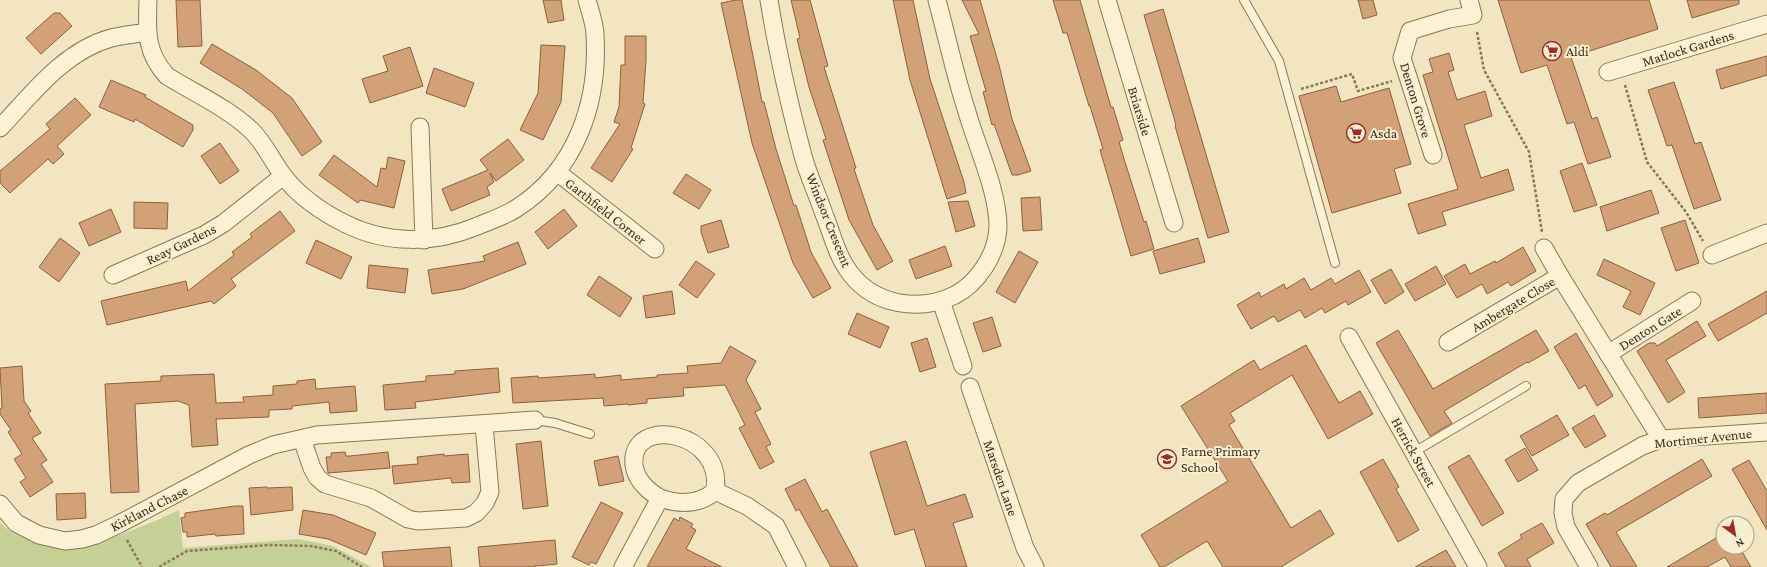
<svg xmlns="http://www.w3.org/2000/svg" width="1767" height="567" font-family="'Crimson Pro',serif">
  <style>
    .green { fill: #c4d094 }
    .building { fill: #d1a275; stroke: #8c613c }
    .lines { fill: none; stroke-linecap: round; stroke-linejoin: round }
    .lane-casing { stroke: #8c7757; stroke-width: 10 }
    .street-casing { stroke: #8c7757; stroke-width: 19 }
    .path { stroke: #8c7757; stroke-width: 2.5; stroke-dasharray: 3 2; stroke-linecap: butt }
    .lane { stroke: #fbf2d5; stroke-width: 8 }
    .street { stroke: #fbf2d5; stroke-width: 17 }
    .labels { text-anchor: middle; dominant-baseline: central; stroke-width: 4; stroke-linejoin: round; paint-order: stroke }
    .street-label { font-size: 14px; fill: #3a2d1d; stroke: #f8efd1 }
    .poi-label { font-size: 14px; fill: #3a2d1d; stroke: #f8efd1; text-anchor: start }
  </style>
  <rect width="100%" height="100%" fill="#f1e6c1"/>
  <!-- green -->
  <path class="green" d="M179,510L183,548L298,539L333,546L371,567H0V523C50,567 124,536 179,510Z"/>
  <!-- building -->
  <g class="building">
    <polygon points="176,0 200,0 202,46 178,47"/>
    <polygon points="543,0 561,0 564,20 548,23"/>
    <polygon points="736,0 742,0 762,102 764,102 776,149 794,206 796,205 811,252 831,288 813,298 793,263 752,143 721,3"/>
    <polygon points="791,0 810,0 828,66 824,67 856,168 854,169 873,225 893,261 877,270 849,220 823,140 826,139 809,87 797,39 800,38"/>
    <polygon points="893,0 913,0 930,79 964,182 966,193 947,199 910,80"/>
    <polygon points="962,0 980,0 999,65 1012,119 1031,171 1018,175 1012,175 994,124 992,125 983,92 986,91 970,36 979,34"/>
    <polygon points="1053,0 1080,0 1111,107 1113,107 1123,140 1119,142 1124,159 1144,222 1146,221 1154,249 1131,256 1100,150 1103,149 1090,106 1089,106 1067,33 1063,33"/>
    <polygon points="1358,0 1373,0 1377,15 1363,19"/>
    <polygon points="1498,0 1649,0 1658,29 1571,57 1592,119 1597,117 1611,157 1588,164 1574,122 1567,124 1547,65 1521,73"/>
    <polygon points="1687,0 1739,0 1739,4 1692,18"/>
    <polygon points="1163,9 1229,232 1208,238 1175,126 1176,125 1144,15"/>
    <polygon points="54,13 60,13 72,26 41,54 26,38"/>
    <polygon points="625,36 646,36 646,60 643,103 645,104 631,148 633,149 612,182 591,168 620,124 614,122 619,107 621,65 625,65"/>
    <polygon points="212,44 256,70 292,98 322,142 302,156 273,113 242,89 200,63"/>
    <polygon points="541,45 565,46 561,102 543,140 520,130 538,93"/>
    <polygon points="410,47 423,86 370,103 362,79 388,71 383,56"/>
    <polygon points="1449,53 1454,70 1448,72 1457,100 1485,91 1492,116 1464,125 1481,178 1508,169 1514,190 1442,212 1446,225 1418,234 1408,204 1458,189 1423,75 1433,72 1429,59"/>
    <polygon points="1767,56 1767,75 1721,89 1716,70"/>
    <polygon points="434,68 474,83 465,107 426,93"/>
    <polygon points="111,80 146,95 145,97 193,125 193,130 183,147 135,119 134,122 99,107"/>
    <polygon points="1674,82 1695,144 1701,142 1721,200 1694,209 1672,145 1667,146 1648,90"/>
    <polygon points="1336,86 1341,102 1389,88 1411,164 1394,169 1401,193 1332,213 1299,96"/>
    <polygon points="75,98 91,115 57,146 64,154 53,164 48,159 10,193 0,183 0,171 50,129 46,124"/>
    <polygon points="508,139 524,160 496,181 490,173 494,182 487,187 490,195 451,211 442,189 488,170 480,160"/>
    <polygon points="220,143 239,171 220,184 201,156"/>
    <polygon points="334,155 377,187 381,168 386,169 388,157 405,161 394,208 360,200 358,203 319,175"/>
    <polygon points="1582,163 1597,205 1574,212 1560,171"/>
    <polygon points="686,174 711,190 699,209 673,193"/>
    <polygon points="1651,190 1659,213 1607,231 1600,207"/>
    <polygon points="1040,197 1042,230 1023,231 1021,198"/>
    <polygon points="968,201 975,226 956,232 948,202"/>
    <polygon points="134,202 168,203 167,229 134,228"/>
    <polygon points="111,209 121,232 89,246 79,223"/>
    <polygon points="564,209 577,226 548,249 535,232"/>
    <polygon points="280,211 295,231 231,279 236,286 214,304 211,301 107,325 101,301 186,281 188,291 234,255 232,252 252,237 250,234"/>
    <polygon points="721,220 729,247 708,253 701,232 701,226"/>
    <polygon points="1685,220 1699,263 1676,271 1661,228"/>
    <polygon points="60,238 80,253 59,282 39,267"/>
    <polygon points="1198,238 1205,262 1160,274 1153,251"/>
    <polygon points="316,240 352,257 341,279 306,263"/>
    <polygon points="518,242 526,264 463,289 432,294 428,270 485,261 483,256"/>
    <polygon points="945,246 952,266 916,279 909,260"/>
    <polygon points="1523,247 1536,271 1511,286 1508,282 1487,294 1482,284 1457,298 1444,276 1465,264 1470,274 1495,261 1496,263"/>
    <polygon points="1019,251 1038,262 1015,303 996,292"/>
    <polygon points="1604,259 1655,283 1640,315 1623,307 1631,291 1597,275"/>
    <polygon points="696,261 715,274 697,298 679,285"/>
    <polygon points="369,265 408,269 405,293 367,288"/>
    <polygon points="1436,266 1446,284 1415,301 1405,284"/>
    <polygon points="1391,269 1404,292 1385,304 1371,280"/>
    <polygon points="1359,270 1371,292 1348,305 1346,301 1325,313 1322,308 1305,318 1300,310 1278,322 1274,316 1251,329 1237,305 1259,292 1261,297 1284,284 1286,289 1304,278 1311,290 1331,278 1335,284"/>
    <polygon points="599,276 632,298 620,317 587,295"/>
    <polygon points="672,291 675,314 646,318 643,296"/>
    <polygon points="1767,291 1767,313 1718,341 1708,324"/>
    <polygon points="857,313 889,327 880,348 848,334"/>
    <polygon points="992,317 1001,346 983,352 973,323"/>
    <polygon points="1697,321 1706,336 1666,360 1685,392 1668,403 1637,351 1649,343 1655,343 1657,346"/>
    <polygon points="1398,330 1433,389 1536,330 1549,351 1528,363 1527,362 1444,411 1452,423 1430,436 1376,343"/>
    <polygon points="1576,333 1613,396 1597,406 1585,385 1579,389 1554,347"/>
    <polygon points="927,338 936,367 920,372 911,343"/>
    <polygon points="1306,345 1339,403 1360,391 1373,414 1328,439 1292,375 1230,413 1235,421 1229,425 1291,528 1320,510 1334,534 1281,567 1223,567 1207,541 1164,567 1160,567 1141,535 1228,481 1181,406 1254,360 1260,370"/>
    <polygon points="730,346 756,361 746,380 761,409 755,412 771,444 766,447 774,462 760,469 739,428 745,425 725,385 683,388 684,396 647,399 647,403 628,405 628,404 604,406 603,398 513,403 511,378 538,376 538,378 595,374 595,378 621,375 621,380 657,377 657,375 688,373 687,366 721,363"/>
    <polygon points="22,366 24,401 31,411 28,413 41,433 32,438 47,460 41,464 53,482 30,497 20,482 26,478 14,459 22,454 8,432 11,430 0,414 0,409 2,408 0,368"/>
    <polygon points="498,368 500,392 415,402 416,408 385,410 383,385 426,381 426,376 455,374 455,371"/>
    <polygon points="214,374 216,403 244,402 243,397 273,395 273,386 297,384 297,381 315,379 316,389 355,386 357,411 330,413 329,402 292,406 292,409 269,410 269,417 216,419 218,445 192,447 189,405 178,401 135,404 139,492 111,493 105,384 161,381 161,376"/>
    <polygon points="1767,393 1767,413 1699,418 1698,398"/>
    <polygon points="1557,415 1569,435 1532,456 1520,436"/>
    <polygon points="1594,415 1606,436 1585,448 1572,428"/>
    <polygon points="541,441 548,506 523,509 516,444"/>
    <polygon points="906,441 927,506 965,494 973,517 953,523 967,567 926,567 914,529 895,535 870,452"/>
    <polygon points="1525,448 1538,470 1518,482 1505,460"/>
    <polygon points="345,452 346,456 350,456 388,452 390,468 328,473 326,457 331,457 331,453"/>
    <polygon points="444,454 444,456 468,454 470,482 452,483 451,478 394,484 392,466 418,464 417,457"/>
    <polygon points="1469,455 1504,513 1482,526 1448,467"/>
    <polygon points="618,456 624,481 599,486 594,461"/>
    <polygon points="1383,459 1399,487 1396,489 1419,530 1398,542 1360,472"/>
    <polygon points="1702,459 1712,476 1616,532 1637,567 1611,567 1586,524 1605,513 1607,515"/>
    <polygon points="1749,460 1767,491 1767,530 1732,469"/>
    <polygon points="805,479 822,512 827,509 858,567 831,567 799,509 796,511 785,489"/>
    <polygon points="267,487 267,488 292,487 293,510 251,515 249,488"/>
    <polygon points="85,493 86,518 57,520 56,494"/>
    <polygon points="601,502 623,513 596,564 591,562 589,565 572,557"/>
    <polygon points="235,506 243,506 244,534 216,536 215,534 187,537 187,532 183,532 181,518 185,517 185,513"/>
    <polygon points="303,510 333,515 376,533 366,555 328,539 299,534"/>
    <polygon points="680,517 693,524 691,527 696,530 686,549 722,567 647,567 674,518 679,521"/>
    <polygon points="1542,523 1554,543 1527,559 1531,567 1506,567 1498,553 1522,538 1520,535"/>
    <polygon points="1723,534 1723,547 1742,547 1740,548 1751,567 1731,567 1725,557 1707,567 1667,567"/>
    <polygon points="555,540 557,564 526,567 480,567 478,547"/>
    <polygon points="450,547 452,567 384,567 382,552"/>
    <polygon points="1446,550 1456,567 1415,567"/>
  </g>
  <g class="lines">
    <!-- lane casing -->
    <g class="lane-casing">
      <g id="lane">
        <polyline points="1244,0 1279,61 1335,263"/>
        <polyline points="535,420 555,423 590,434"/>
        <polyline points="1414,452 1526,386"/>
      </g>
    </g>
    <!-- street casing -->
    <g class="street-casing">
      <g id="street">
        <path d="M148,0C147,31 145,52 167,76C196,94 228,108 252,131C264,143 272,160 282,174C297,195 323,213 346,224C386,244 434,244 475,227C489,221 505,216 517,208C576,170 599,103 595,35C595,24 590,11 587,0"/>
        <path d="M769,0C777,50 789,103 802,152C807,173 817,193 824,214C832,234 837,256 850,273C875,306 920,312 955,295C978,283 997,254 998,227C998,191 977,147 967,112C955,75 947,37 937,0"/>
        <polyline points="1107,0 1174,223"/>
        <polyline points="1608,72 1767,24"/>
        <polyline points="420,127 424,240"/>
        <path d="M0,128C32,94 64,51 111,38C123,35 136,34 147,32"/>
        <polyline points="1433,155 1402,58 1410,31 1449,19 1473,15 1469,0"/>
        <polyline points="557,172 655,249"/>
        <polyline points="1544,248 1560,276"/>
        <polyline points="1712,255 1767,233"/>
        <polyline points="113,275 204,235 224,223 283,176"/>
        <polyline points="941,301 963,366"/>
        <polyline points="1349,337 1478,567"/>
        <polyline points="1448,342 1560,276 1661,439"/>
        <polyline points="1608,354 1692,301"/>
        <polyline points="970,387 1025,548 1035,567"/>
        <polyline points="302,439 312,468 317,477 325,484 371,498 408,519 418,521 466,518 476,513 485,503 490,492 484,425"/>
        <path d="M660,498C648,491 636,480 634,465C629,414 725,431 715,491"/>
        <polyline points="0,504 16,523 39,535 65,541 82,539 96,535 119,524 249,455 273,445 317,435 535,420"/>
        <path d="M623,567L660,498C680,505 699,505 715,491L747,506L776,526L797,567"/>
        <polyline points="1589,567 1566,527 1563,513 1564,499 1578,483 1642,446 1661,439 1767,432"/>
      </g>
    </g>
    <!-- path -->
    <g class="path">
      <polyline points="1477,32 1484,70 1529,152 1542,232"/>
      <polyline points="1625,85 1647,162 1686,212 1703,241"/>
      <polyline points="1301,89 1352,74 1358,91 1392,81"/>
      <polyline points="127,540 142,567"/>
      <polyline points="159,567 187,551 269,545 311,546 336,551 362,567"/>
    </g>
    <!-- lane -->
    <use href="#lane" class="lane"/>
    <!-- street -->
    <use href="#street" class="street"/>
  </g>
  <!-- icons -->
  <defs>
    <g id="supermarket-ring" transform="scale(1)"><circle r="9.5" fill="#f8efd1" stroke="#9e2c24" stroke-width="1.5"/><path d="M-6-5.5h2.5l.6 2H6L4.5 2H-2.5L-4.4-4H-6ZM-1.5 3.2a1.3 1.3 0 1 0 .1 0ZM3 3.2a1.3 1.3 0 1 0 .1 0Z" fill="#9e2c24"/></g>
    <g id="school-ring" transform="scale(1)"><circle r="9.5" fill="#f8efd1" stroke="#9e2c24" stroke-width="1.5"/><path d="M0-5L7-2L0 1L-7-2ZM-4 1L0 2.5L4 1V4Q0 6-4 4Z" fill="#9e2c24"/></g>
  </defs>
  <g fill-rule="evenodd">
    <use href="#supermarket-ring" x="1552" y="51"/>
    <use href="#supermarket-ring" x="1356" y="133"/>
    <use href="#school-ring" x="1167" y="459"/>
  </g>
  <g class="labels">
    <!-- street labels -->
    <g class="street-label">
      <text transform="translate(1688 48) rotate(-17)">Matlock Gardens</text>
      <text transform="translate(1416 100) rotate(73)">Denton Grove</text>
      <text transform="translate(1140 111) rotate(73)">Briarside</text>
      <text transform="translate(606 211) rotate(38)">Garthfield Corner</text>
      <text transform="translate(829 220) rotate(68)">Windsor Crescent</text>
      <text transform="translate(181 244) rotate(-26)">Reay Gardens</text>
      <text transform="translate(1513 304) rotate(-31)">Ambergate Close</text>
      <text transform="translate(1650 328) rotate(-32)">Denton Gate</text>
      <text transform="translate(1703 438) rotate(-6)">Mortimer Avenue</text>
      <text transform="translate(1414 452) rotate(61)">Herrick Street</text>
      <text transform="translate(1001 478) rotate(71)">Marsden Lane</text>
      <text transform="translate(149 508) rotate(-27)">Kirkland Chase</text>
    </g>
    <!-- poi labels -->
    <g class="poi-label">
      <text x="1566" y="51">Aldi</text>
      <text x="1370" y="133">Asda</text>
      <text x="1181" y="451">Farne Primary<tspan x="1181" dy="16">School</tspan></text>
    </g>
  </g>
  <!-- north arrow -->
  <g transform="translate(1735 535) rotate(148)"><circle r="19" fill="#f8efd1" stroke="#aca189"/>
  <path d="M0-3L7 15L0 10L-7 15Z" fill="#9e2c24"/>
  <text y="-6" font-size="11" font-weight="bold" text-anchor="middle" fill="#3a2d1d">N</text>
  </g>
</svg>
